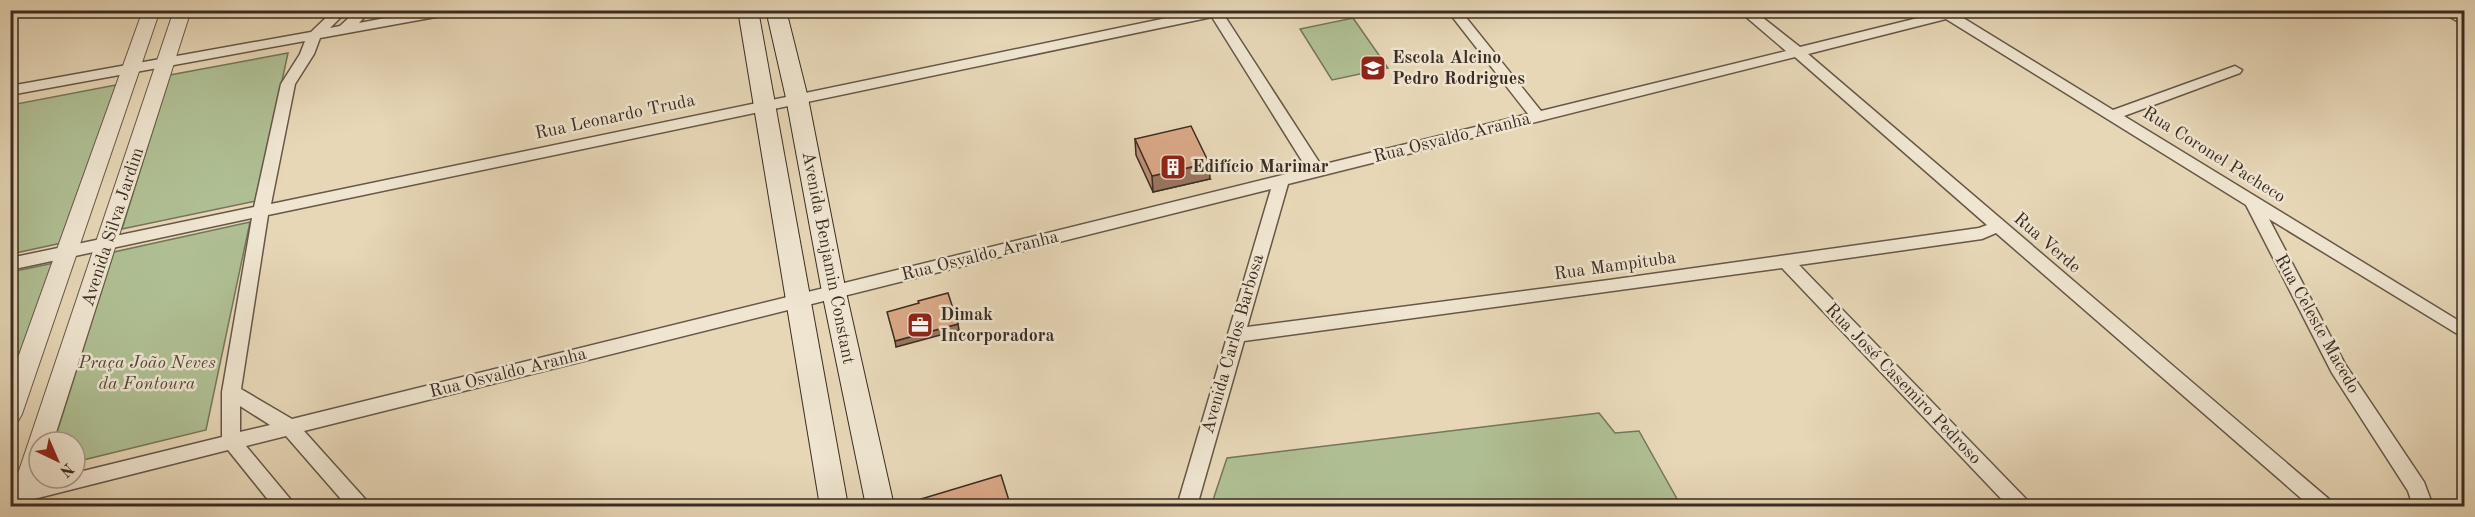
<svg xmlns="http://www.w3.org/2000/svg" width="2475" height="517" font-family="'Old Standard TT',serif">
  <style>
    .green { fill: #afbf93; stroke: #75765b; stroke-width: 1.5 }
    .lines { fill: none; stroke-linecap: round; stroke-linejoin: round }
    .minor-casing { stroke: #665748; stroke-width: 3 }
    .tertiary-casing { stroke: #665748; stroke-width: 2 }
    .secondary-casing { stroke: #3b2c23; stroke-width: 2 }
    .minor { fill: #efe5d0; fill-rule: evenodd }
    .tertiary { fill: #efe5d0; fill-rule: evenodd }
    .secondary { fill: #efe5d0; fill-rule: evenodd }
    .wall { fill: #bb9075; stroke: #3b2c23; stroke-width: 1.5 }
    .shaded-wall { fill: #99765f; stroke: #3b2c23; stroke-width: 1.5 }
    .building { fill: #daa888; stroke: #3b2c23; stroke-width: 1.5 }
    .labels { text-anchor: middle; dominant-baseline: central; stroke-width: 5; stroke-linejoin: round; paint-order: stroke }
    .poi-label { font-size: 18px; font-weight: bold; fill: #3b2c23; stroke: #efe5d0; text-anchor: start }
    .street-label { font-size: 18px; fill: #3b2c23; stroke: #efe5d0 }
    .park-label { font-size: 18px; font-style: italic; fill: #524939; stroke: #efe5d0 }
  </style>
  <rect width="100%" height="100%" fill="#e7d7b7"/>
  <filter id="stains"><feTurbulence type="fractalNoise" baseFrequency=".00333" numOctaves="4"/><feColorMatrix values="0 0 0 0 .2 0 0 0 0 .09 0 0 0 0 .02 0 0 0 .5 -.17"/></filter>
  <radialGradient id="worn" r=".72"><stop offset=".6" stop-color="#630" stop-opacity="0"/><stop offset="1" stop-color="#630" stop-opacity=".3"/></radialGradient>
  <!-- green -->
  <g class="green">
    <polygon points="1353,18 1388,68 1332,80 1300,29"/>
    <polygon points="288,53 256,201 122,229 170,75"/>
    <polygon points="121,84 66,242 11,254 11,105"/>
    <polygon points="250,222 206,430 75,462 75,442 54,442 114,252"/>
    <polygon points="54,263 11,381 11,272"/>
    <polygon points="1599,413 1615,433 1639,431 1681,506 1211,506 1227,458"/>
  </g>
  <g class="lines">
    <!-- minor casing -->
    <g class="minor-casing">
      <g id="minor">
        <path d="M334,10H348L330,28L340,26L357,10H371L359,23L427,10H458L452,14L320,38L314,54L295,84L271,204L1205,10H1233L1224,15L1321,165L1528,114L1447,10H1460L1541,111L1786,51L1738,10H1753L1800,47L1938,13V10H1973L1960,16L2113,110L2235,66L2242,70L2240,73L2124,116L2464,324V338L2269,219L2345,364L2424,482L2433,506H2413L2408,491L2332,373L2246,205L1946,19L1808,54L2330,500L2333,506H2310L1996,233L1982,239L1799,265L2027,500L2030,506H2008L1782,268L1244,341L1197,506H1177L1271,189L304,431L366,500L369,506H347L286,436L246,446L291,500L294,506H273L228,450L18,503L11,501V489C32,482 53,478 75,478V473L222,437V392L252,218L10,270V258L254,207L281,84L300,54L305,41L10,95V86L311,32ZM1212,17L1307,169L292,419L241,389L268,215ZM1795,57L1987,225L1979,228L1609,280L1247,327L1288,184ZM240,406L270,425L240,432Z"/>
        <polygon points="2438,10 2455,10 2464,16 2464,25"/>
      </g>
    </g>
    <!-- tertiary casing -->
    <g class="tertiary-casing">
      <g id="tertiary">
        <polygon points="143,10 160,10 22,414 18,421 10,423 10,380"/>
        <polygon points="174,10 191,10 53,442 39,442 39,478 41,478 32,506 10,506 10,497 27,447"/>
      </g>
    </g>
    <!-- secondary casing -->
    <g class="secondary-casing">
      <g id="secondary">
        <polygon points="738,10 758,10 848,506 820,506"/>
        <polygon points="766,10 786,10 808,98 846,292 894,506 866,506 822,292 786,98"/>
      </g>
    </g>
    <!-- minor -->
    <use href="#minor" class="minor"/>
    <!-- tertiary -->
    <use href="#tertiary" class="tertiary"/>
    <!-- secondary -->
    <use href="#secondary" class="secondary"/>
  </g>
  <!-- wall -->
  <polygon class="wall" points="1135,139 1210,179 1153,192 1136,155"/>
  <!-- shaded-wall -->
  <g class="shaded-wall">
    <polygon points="1209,163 1210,179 1153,192 1152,176"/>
    <polygon points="958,324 959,330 896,347 895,341"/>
  </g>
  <!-- building -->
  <g class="building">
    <polygon points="1191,126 1209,163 1152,176 1135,139"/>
    <polygon points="948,293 958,324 895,341 887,312 919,303 918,301"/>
    <polygon points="1001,475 1011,507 923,507 921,499"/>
  </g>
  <!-- icons -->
  <defs>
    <g id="school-square" transform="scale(1.35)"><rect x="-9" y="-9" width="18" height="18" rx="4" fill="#8f2418" stroke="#efe5d0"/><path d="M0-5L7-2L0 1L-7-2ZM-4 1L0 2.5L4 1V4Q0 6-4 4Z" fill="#fff"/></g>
    <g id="building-square" transform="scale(1.35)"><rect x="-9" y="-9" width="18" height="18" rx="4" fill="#8f2418" stroke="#efe5d0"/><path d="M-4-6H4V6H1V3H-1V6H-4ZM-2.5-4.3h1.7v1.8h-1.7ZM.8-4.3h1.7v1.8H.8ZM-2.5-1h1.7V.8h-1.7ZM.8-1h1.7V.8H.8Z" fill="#fff"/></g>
    <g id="office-square" transform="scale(1.35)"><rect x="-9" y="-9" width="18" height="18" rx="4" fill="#8f2418" stroke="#efe5d0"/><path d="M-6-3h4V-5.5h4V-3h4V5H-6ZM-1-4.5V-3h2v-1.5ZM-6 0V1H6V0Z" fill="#fff"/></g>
  </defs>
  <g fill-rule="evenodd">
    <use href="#school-square" x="1373" y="68"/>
    <use href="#building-square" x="1173" y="167"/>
    <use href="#office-square" x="920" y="325"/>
  </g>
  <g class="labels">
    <!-- poi labels -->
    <g class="poi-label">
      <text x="1392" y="58">Escola Alcino<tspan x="1392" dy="21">Pedro Rodrigues</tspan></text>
      <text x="1192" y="167">Edifício Marimar</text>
      <text x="940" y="315">Dimak<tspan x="940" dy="21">Incorporadora</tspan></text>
    </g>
    <!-- street labels -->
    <g class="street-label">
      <text transform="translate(615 117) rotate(-12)">Rua Leonardo Truda</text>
      <text transform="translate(1452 138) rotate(-14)">Rua Osvaldo Aranha</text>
      <text transform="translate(2214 155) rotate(32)">Rua Coronel Pacheco</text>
      <text transform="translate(113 227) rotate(-72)">Avenida Silva Jardim</text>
      <text transform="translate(2047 243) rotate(41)">Rua Verde</text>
      <text transform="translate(980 256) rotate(-14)">Rua Osvaldo Aranha</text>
      <text transform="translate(828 258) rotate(79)">Avenida Benjamin Constant</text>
      <text transform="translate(1615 266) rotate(-8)">Rua Mampituba</text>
      <text transform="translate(2317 324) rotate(61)">Rua Celeste Macedo</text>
      <text transform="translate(1233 344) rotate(-74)">Avenida Carlos Barbosa</text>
      <text transform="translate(508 373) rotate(-14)">Rua Osvaldo Aranha</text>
      <text transform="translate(1903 384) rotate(46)">Rua José Casemiro Pedroso</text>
    </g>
    <!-- park labels -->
    <g class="park-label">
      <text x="147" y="363">Praça João Neves<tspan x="147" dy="21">da Fontoura</tspan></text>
    </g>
  </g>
  <!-- margin -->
  <rect width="2475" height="517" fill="none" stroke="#e7d7b7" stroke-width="36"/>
  <rect x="12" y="12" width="2451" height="493" fill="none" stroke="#3b2c23" stroke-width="3"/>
  <rect x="18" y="18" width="2439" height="481" fill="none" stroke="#3b2c23" stroke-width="1.5"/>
  <!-- north arrow -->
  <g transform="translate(57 460) rotate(136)"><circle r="28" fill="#efe5d0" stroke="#a79b8b" stroke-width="1.5"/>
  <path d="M0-4.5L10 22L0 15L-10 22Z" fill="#8f2418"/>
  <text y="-9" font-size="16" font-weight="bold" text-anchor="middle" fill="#3b2c23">N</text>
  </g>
  <rect width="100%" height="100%" filter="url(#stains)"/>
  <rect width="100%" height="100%" fill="url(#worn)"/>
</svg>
